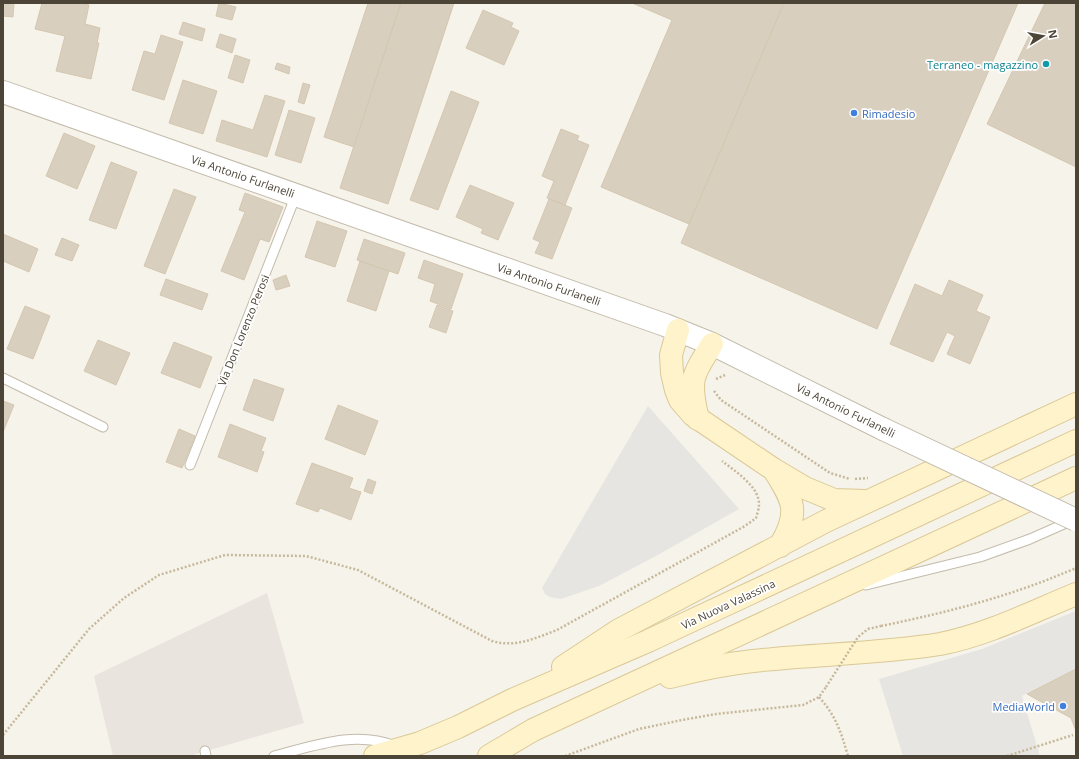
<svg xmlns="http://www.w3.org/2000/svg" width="1079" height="759" font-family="'Open Sans',sans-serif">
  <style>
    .industrial { fill: #e9e4de }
    .parking { fill: #e7e5e1 }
    .building { fill: #d9cfbe; stroke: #d5c7b0 }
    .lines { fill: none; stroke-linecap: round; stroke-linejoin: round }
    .service-casing { stroke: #c3bbab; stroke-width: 11 }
    .tertiary-casing { stroke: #c3bbab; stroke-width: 24 }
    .secondary-casing { stroke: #dac996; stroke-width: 24 }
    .path { stroke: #c6b89b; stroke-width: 2.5; stroke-dasharray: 2 2; stroke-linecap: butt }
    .service { stroke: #fff; stroke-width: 9 }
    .tertiary { stroke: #fff; stroke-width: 22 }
    .secondary { stroke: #fff3cb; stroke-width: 22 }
    .tertiary-bridge-casing { stroke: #c3bbab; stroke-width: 24; stroke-linecap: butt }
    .path-bridge { stroke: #c6b89b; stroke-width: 2.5; stroke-dasharray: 2 2; stroke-linecap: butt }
    .tertiary-bridge { stroke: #fff; stroke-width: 22 }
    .culture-dot { fill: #0f9aa8; stroke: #fff; stroke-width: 1.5 }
    .shop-dot { fill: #3f7fe0; stroke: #fff; stroke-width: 1.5 }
    .labels { text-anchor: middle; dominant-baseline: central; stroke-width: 3.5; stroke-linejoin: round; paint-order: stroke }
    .culture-label { font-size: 11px; fill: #0d838f; stroke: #fff; text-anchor: end }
    .shop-label { font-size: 11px; fill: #366cbe; stroke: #fff; text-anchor: start }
    .street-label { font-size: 11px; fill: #4b4437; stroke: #fff }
  </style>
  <rect width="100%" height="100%" fill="#f6f3ea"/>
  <!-- industrial -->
  <polygon class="industrial" points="267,593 304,723 189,756 113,756 94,676"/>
  <!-- parking -->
  <g class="parking">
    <polygon points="648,406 739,509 656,556 599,586 561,599 550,597 545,594 542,588"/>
    <polygon points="1076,611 1076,669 1022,696 1040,756 903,756 879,679 982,649"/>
  </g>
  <!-- building -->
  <g class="building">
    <polygon points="3,3 14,3 13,17 3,16"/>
    <polygon points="42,3 79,3 89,5 85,24 100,28 97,43 99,43 91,79 56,71 65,36 35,29"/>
    <polygon points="219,3 236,7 232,20 216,16"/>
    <polygon points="368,3 401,3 354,147 324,137"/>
    <polygon points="401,3 454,3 388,204 340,188"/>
    <polygon points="632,3 784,3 689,224 601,187 672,20"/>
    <polygon points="784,3 1018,3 877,329 681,243"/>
    <polygon points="1045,3 1076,3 1076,167 987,124"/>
    <polygon points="483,10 513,23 511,27 519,31 504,65 466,48"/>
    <polygon points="183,22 205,29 202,41 179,34"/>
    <polygon points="220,34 236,39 232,53 216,47"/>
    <polygon points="161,35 183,42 164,100 132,90 144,51 155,54"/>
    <polygon points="235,55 250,60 243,83 228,78"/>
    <polygon points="277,63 290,67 289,74 275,69"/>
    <polygon points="183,80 217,91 203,134 169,123"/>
    <polygon points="303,83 310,85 304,104 298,102"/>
    <polygon points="451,91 479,102 438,210 410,200"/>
    <polygon points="265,95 285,101 267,157 216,141 222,120 253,130"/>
    <polygon points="289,110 315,118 301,163 275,155"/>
    <polygon points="561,129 579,136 577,140 589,145 565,205 547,198 554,181 542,176"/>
    <polygon points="64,133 95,146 77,189 46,176"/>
    <polygon points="111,162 137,172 116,229 89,220"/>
    <polygon points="470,185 514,203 498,240 481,233 483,229 456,217"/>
    <polygon points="174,189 196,197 165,274 144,266"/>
    <polygon points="245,193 283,207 269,242 260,239 244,280 221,271 245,212 239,210"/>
    <polygon points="549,199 572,208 552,259 535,253 540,242 533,239"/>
    <polygon points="317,221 347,231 335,267 305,257"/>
    <polygon points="3,234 38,249 29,272 3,261"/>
    <polygon points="62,238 79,245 72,261 55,255"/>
    <polygon points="364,239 405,253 398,274 357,260"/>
    <polygon points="424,260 463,274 451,309 430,301 435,284 418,278"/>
    <polygon points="360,261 389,271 376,311 347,301"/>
    <polygon points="286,275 290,286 276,290 273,280"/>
    <polygon points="166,279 208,294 202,310 160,295"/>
    <polygon points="949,280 983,295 976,311 990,317 970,364 947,354 955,336 947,332 933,362 890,344 915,284 942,296"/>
    <polygon points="437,305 453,311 446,333 429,327"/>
    <polygon points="25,306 50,316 33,359 7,349"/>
    <polygon points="98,340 130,353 116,385 84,371"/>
    <polygon points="174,342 212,357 200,388 161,373"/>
    <polygon points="254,379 284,389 273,421 243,410"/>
    <polygon points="3,401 14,405 3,432"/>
    <polygon points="338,405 378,421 365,455 325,439"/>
    <polygon points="230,424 266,438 261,451 264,452 257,472 218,457"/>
    <polygon points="179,429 195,436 182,468 166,462"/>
    <polygon points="312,463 353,478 349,488 361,492 351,520 320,508 318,512 296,504"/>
    <polygon points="368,479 376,482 372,494 364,491"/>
    <polygon points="1076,669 1076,731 1071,718 1027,694"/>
  </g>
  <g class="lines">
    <!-- service casing -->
    <g class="service-casing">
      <g id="service">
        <polyline points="3,378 103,427"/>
        <polyline points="190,465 296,195"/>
        <polyline points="866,585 980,557 1030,539 1073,520"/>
        <polyline points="205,751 206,756"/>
        <path d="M274,756C314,746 355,730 395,746"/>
      </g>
    </g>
    <!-- tertiary casing -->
    <g class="tertiary-casing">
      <polyline id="tertiary" points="3,92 665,325 712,344 883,429"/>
    </g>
    <!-- secondary casing -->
    <g class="secondary-casing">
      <g id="secondary">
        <polyline points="678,330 671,355 672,373 676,390 680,400 693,415 773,469 805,488 834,500 865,501"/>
        <path d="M698,419C695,407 691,391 694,378C697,366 706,355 712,344"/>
        <path d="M774,470C794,501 800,513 780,546"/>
        <polyline points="563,667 619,630 826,521 1076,404"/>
        <path d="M670,677C697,670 725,664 753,661C815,654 878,654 940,644C987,635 1032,612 1076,594"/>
        <polyline points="375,756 420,743 458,727 512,700 648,641 1076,441"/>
        <polyline points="489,756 533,730 1076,478"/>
      </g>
    </g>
    <!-- path -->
    <g class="path">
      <polyline points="716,379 725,375"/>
      <polyline points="714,391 721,400 830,473 850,479"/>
      <polyline points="855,479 868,478"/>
      <path d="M881,626C949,612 1012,596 1076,568"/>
      <path d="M819,697C836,716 841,732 848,756"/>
      <path d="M3,735L89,629L124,598L159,575L225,555L306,556L358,570L492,641C515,648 536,638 557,630L745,526L756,518C757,514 759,509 759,505C760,487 735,471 722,461"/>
      <polyline points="565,756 639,729 682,720 716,714 803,705 819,697 826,687"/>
      <polyline points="1007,756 1073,735"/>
    </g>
    <!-- service -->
    <use href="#service" class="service"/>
    <!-- tertiary -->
    <use href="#tertiary" class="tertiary"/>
    <!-- secondary -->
    <use href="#secondary" class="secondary"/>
    <!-- tertiary-bridge casing -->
    <g class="tertiary-bridge-casing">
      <polyline id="tertiary-bridge" points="883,429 1076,520"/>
    </g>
    <!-- path-bridge -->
    <polyline class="path-bridge" points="826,687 858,637 868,629 881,626"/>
    <!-- tertiary-bridge -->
    <use href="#tertiary-bridge" class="tertiary-bridge"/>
  </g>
  <!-- markers -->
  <circle class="culture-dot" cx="1046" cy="64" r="4"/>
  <g class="shop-dot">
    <circle cx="854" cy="113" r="4"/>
    <circle cx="1063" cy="706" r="4"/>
  </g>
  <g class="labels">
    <!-- culture labels -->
    <g class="culture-label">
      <text x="1038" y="64">Terraneo - magazzino</text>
    </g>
    <!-- shop labels -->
    <g class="shop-label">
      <text x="862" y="113">Rimadesio</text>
      <text x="1055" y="706" text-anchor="end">MediaWorld</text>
    </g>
    <!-- street labels -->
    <g class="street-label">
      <text transform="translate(243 176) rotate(19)">Via Antonio Furlanelli</text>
      <text transform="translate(549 284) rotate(19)">Via Antonio Furlanelli</text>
      <text transform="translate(243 330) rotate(-68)">Via Don Lorenzo Perosi</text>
      <text transform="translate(846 410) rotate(26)">Via Antonio Furlanelli</text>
      <text transform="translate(728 604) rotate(-25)">Via Nuova Valassina</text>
    </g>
  </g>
  <!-- border -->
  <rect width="1079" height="759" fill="none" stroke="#4b4437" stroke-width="8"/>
  <!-- north arrow -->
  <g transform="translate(1043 36) rotate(79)" stroke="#ffffff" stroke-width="3" paint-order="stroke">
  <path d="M0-3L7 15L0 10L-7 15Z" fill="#4b4437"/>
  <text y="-6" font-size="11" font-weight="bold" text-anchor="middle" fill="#4b4437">N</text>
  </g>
</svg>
